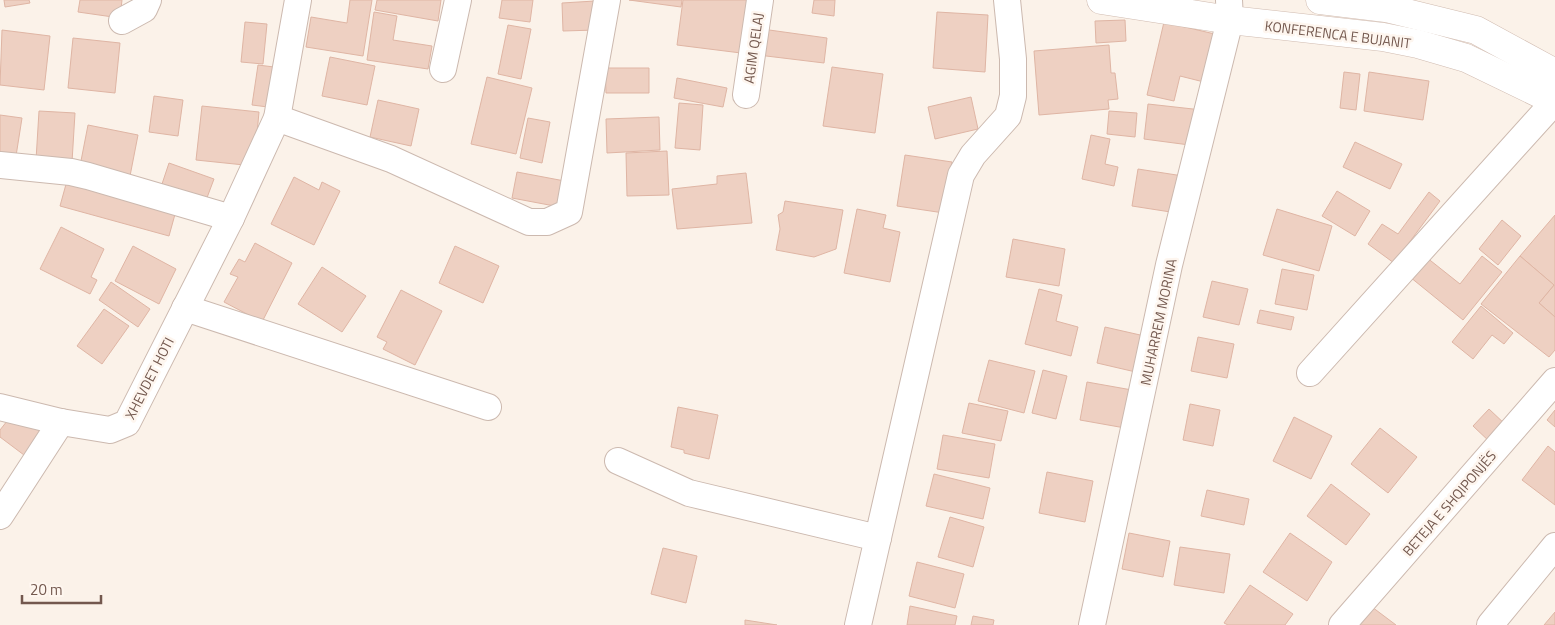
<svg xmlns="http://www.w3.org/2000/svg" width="1555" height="625" font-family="'Titillium Web',sans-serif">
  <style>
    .building { fill: #eed0c2; stroke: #dfb5a4 }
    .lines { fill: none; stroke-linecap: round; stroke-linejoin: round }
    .street-casing { stroke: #ccb9af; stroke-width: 28 }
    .secondary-casing { stroke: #d0bbb0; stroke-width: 29 }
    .street { stroke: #fff; stroke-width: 26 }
    .secondary { stroke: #fff; stroke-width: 28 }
    .labels { text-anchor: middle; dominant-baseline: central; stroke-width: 5; stroke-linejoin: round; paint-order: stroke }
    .street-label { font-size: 14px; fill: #73584e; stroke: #fef6ef }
  </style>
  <rect width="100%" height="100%" fill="#fbf2e9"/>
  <!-- building -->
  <g class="building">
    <polygon points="4,0 29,0 30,3 5,7"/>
    <polygon points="80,0 122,0 120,18 78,12"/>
    <polygon points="350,0 372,0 363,56 306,47 311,17 347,23"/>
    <polygon points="377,0 441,0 438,21 375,10"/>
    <polygon points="502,0 533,0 530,22 499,18"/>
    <polygon points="629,0 682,0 681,7"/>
    <polygon points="683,0 756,0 749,54 677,45"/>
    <polygon points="814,0 835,0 834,16 812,13"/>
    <polygon points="595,1 596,30 563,31 562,3"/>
    <polygon points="374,12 397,16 393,40 432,46 428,69 367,60"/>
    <polygon points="937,12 988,15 985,72 933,68"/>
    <polygon points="1125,20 1126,41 1096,43 1095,21"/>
    <polygon points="245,22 267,24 263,64 241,62"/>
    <polygon points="1164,22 1223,36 1212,84 1180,76 1174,101 1147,95"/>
    <polygon points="508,25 531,29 521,79 498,74"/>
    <polygon points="762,29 827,38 824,63 758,55"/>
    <polygon points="2,30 50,36 44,90 0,85"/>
    <polygon points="73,38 120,43 115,93 68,88"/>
    <polygon points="1109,45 1111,73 1115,73 1118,99 1108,100 1109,109 1039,115 1034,51"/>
    <polygon points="330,57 375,66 367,105 322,96"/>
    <polygon points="258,65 282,68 276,108 252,105"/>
    <polygon points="832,67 883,74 875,133 823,126"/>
    <polygon points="605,68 649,68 649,93 606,93"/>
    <polygon points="1344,72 1360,74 1356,110 1340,108"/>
    <polygon points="1369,72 1429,81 1423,120 1364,111"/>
    <polygon points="487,77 532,88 516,154 471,144"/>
    <polygon points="677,78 727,88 723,107 674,98"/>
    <polygon points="154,96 183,100 178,136 149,132"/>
    <polygon points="971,97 978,129 935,139 928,107"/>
    <polygon points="378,100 419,109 411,146 370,137"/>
    <polygon points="679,103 703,105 700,150 675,148"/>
    <polygon points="1148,104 1202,110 1197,146 1144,139"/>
    <polygon points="202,106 259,112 254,166 196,160"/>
    <polygon points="39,111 75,113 72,162 36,160"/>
    <polygon points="1109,111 1137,113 1135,137 1107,134"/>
    <polygon points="0,115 22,118 16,156 0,154"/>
    <polygon points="659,117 660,150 607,153 606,119"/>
    <polygon points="528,118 550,122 542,163 520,158"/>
    <polygon points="88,125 138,135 130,176 80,166"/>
    <polygon points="1091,135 1110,139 1105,164 1118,167 1114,186 1082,179"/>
    <polygon points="1355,142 1402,164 1390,189 1343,167"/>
    <polygon points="667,151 669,195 627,196 626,153"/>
    <polygon points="905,155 952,162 944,213 897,206"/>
    <polygon points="169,163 214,179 205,203 161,187"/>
    <polygon points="1138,169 1183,176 1177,213 1132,206"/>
    <polygon points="517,172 570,182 565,208 512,198"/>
    <polygon points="746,173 752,223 677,229 672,189 717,184 717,176"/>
    <polygon points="68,177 177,207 169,236 60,206"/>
    <polygon points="294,177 319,190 322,182 340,191 314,245 271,224"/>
    <polygon points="1337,191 1370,211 1355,236 1322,216"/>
    <polygon points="1429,192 1440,201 1394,263 1368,244 1382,224 1398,234"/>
    <polygon points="785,201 843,210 836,249 814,257 776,250 780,229 778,215 783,212"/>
    <polygon points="857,209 886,215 883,228 900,232 890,282 844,273"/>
    <polygon points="1277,209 1332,226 1319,271 1263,255"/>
    <polygon points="1555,215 1555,317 1539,303 1554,285 1520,256"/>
    <polygon points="1502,220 1521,236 1498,265 1479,249"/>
    <polygon points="61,227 104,249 91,277 97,280 90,294 40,269"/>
    <polygon points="1013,239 1065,249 1059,286 1006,277"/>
    <polygon points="255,243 292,263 262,322 224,302 238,277 230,274 239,259 245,262"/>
    <polygon points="133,246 176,269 159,304 115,281"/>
    <polygon points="455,246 499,266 483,303 439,283"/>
    <polygon points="1482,256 1502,272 1463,320 1410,277 1426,257 1460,284"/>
    <polygon points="1520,256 1554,285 1539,303 1555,317 1555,350 1549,357 1481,304"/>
    <polygon points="322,267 366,296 342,332 298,304"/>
    <polygon points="1282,269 1314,275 1307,310 1275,304"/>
    <polygon points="1212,281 1248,289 1239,325 1203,317"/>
    <polygon points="111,282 150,309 138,327 99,300"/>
    <polygon points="1039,289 1062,295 1056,321 1078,327 1071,356 1025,344"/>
    <polygon points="401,290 442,311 415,365 383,349 387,342 377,337"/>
    <polygon points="1481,306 1513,333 1504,344 1492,335 1473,359 1452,342"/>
    <polygon points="104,309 129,326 102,364 77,346"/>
    <polygon points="1260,310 1294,317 1291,330 1257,323"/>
    <polygon points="1105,327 1149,337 1140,373 1097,363"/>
    <polygon points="1198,337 1234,344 1227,378 1191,371"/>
    <polygon points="989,360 1035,371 1024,413 978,401"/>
    <polygon points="1043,370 1067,376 1056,419 1032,413"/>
    <polygon points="1087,382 1132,390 1125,428 1080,420"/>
    <polygon points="969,403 1008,411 1001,441 962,433"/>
    <polygon points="1190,404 1220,410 1213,446 1183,440"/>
    <polygon points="678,407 718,415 709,459 684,453 684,450 671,447"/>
    <polygon points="1489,409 1507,426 1491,443 1473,426"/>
    <polygon points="1555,410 1555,427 1547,420"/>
    <polygon points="11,416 25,416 47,433 28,458 0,437 0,430"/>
    <polygon points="1294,417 1332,436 1311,479 1273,461"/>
    <polygon points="1380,428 1417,457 1388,493 1351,464"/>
    <polygon points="943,435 995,444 989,478 937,469"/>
    <polygon points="1548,446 1555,452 1555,505 1522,480"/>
    <polygon points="1047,472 1093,481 1085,522 1039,513"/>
    <polygon points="934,474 990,488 983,519 926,506"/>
    <polygon points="1331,484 1370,514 1346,545 1307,516"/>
    <polygon points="1207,490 1249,499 1244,525 1201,516"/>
    <polygon points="950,517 984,527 973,567 938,557"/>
    <polygon points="1129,533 1170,541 1163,577 1122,569"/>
    <polygon points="1290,533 1332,562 1307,601 1263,572"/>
    <polygon points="1180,547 1230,554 1224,593 1174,585"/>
    <polygon points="663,548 697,556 686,603 651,594"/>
    <polygon points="917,562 964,574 955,608 909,596"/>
    <polygon points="1250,585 1293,614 1285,625 1228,625 1224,623"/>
    <polygon points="1368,604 1396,625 1352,625"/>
    <polygon points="910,606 957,616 955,625 907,625"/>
    <polygon points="1555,612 1555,625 1544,625"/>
    <polygon points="973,616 994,620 993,625 971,625"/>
    <polygon points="745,620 777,625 745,625"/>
  </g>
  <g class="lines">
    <!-- street casing -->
    <g class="street-casing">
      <g id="street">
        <polyline points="122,21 144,9 148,0"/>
        <polyline points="443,69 458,0"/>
        <polyline points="746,95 760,0"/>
        <polyline points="277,118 391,159 529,222 547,222 569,212 607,0"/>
        <polyline points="0,165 71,172 88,176 231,218"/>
        <polyline points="185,308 488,407"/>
        <polyline points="1310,373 1555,101"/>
        <polyline points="0,407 61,422 110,430 127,423 231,218 277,118 298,0"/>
        <polyline points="618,461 689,493 878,538"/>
        <polyline points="0,516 61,422"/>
        <polyline points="858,625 961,175 973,155 1008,116 1013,96 1013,59 1007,0"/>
        <polyline points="1092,625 1169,265 1230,20 1229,0"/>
        <polyline points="1342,625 1555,381"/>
        <polyline points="1490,625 1555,546"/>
      </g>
    </g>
    <!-- secondary casing -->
    <g class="secondary-casing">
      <g id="secondary">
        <polyline points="1101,0 1230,20 1383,37 1418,44 1466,58 1555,101"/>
        <polyline points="1320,0 1386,8 1476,30 1555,73"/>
      </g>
    </g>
    <!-- street -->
    <use href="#street" class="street"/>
    <!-- secondary -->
    <use href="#secondary" class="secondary"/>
  </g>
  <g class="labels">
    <!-- street labels -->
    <g class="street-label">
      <text transform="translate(1338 34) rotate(7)">KONFERENCA E BUJANIT</text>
      <text transform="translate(753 48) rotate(-82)">AGIM QELAJ</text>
      <text transform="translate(1158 322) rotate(-78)">MUHARREM MORINA</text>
      <text transform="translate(149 378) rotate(-63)">XHEVDET HOTI</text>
      <text transform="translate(1449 503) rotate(-49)">BETEJA E SHQIPONJËS</text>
    </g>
  </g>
  <!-- scale -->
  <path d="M22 595v8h79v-8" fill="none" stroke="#73584e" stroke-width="2.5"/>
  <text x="30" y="595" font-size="15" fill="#73584e" stroke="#fef6ef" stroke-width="4" paint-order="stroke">20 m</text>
</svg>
